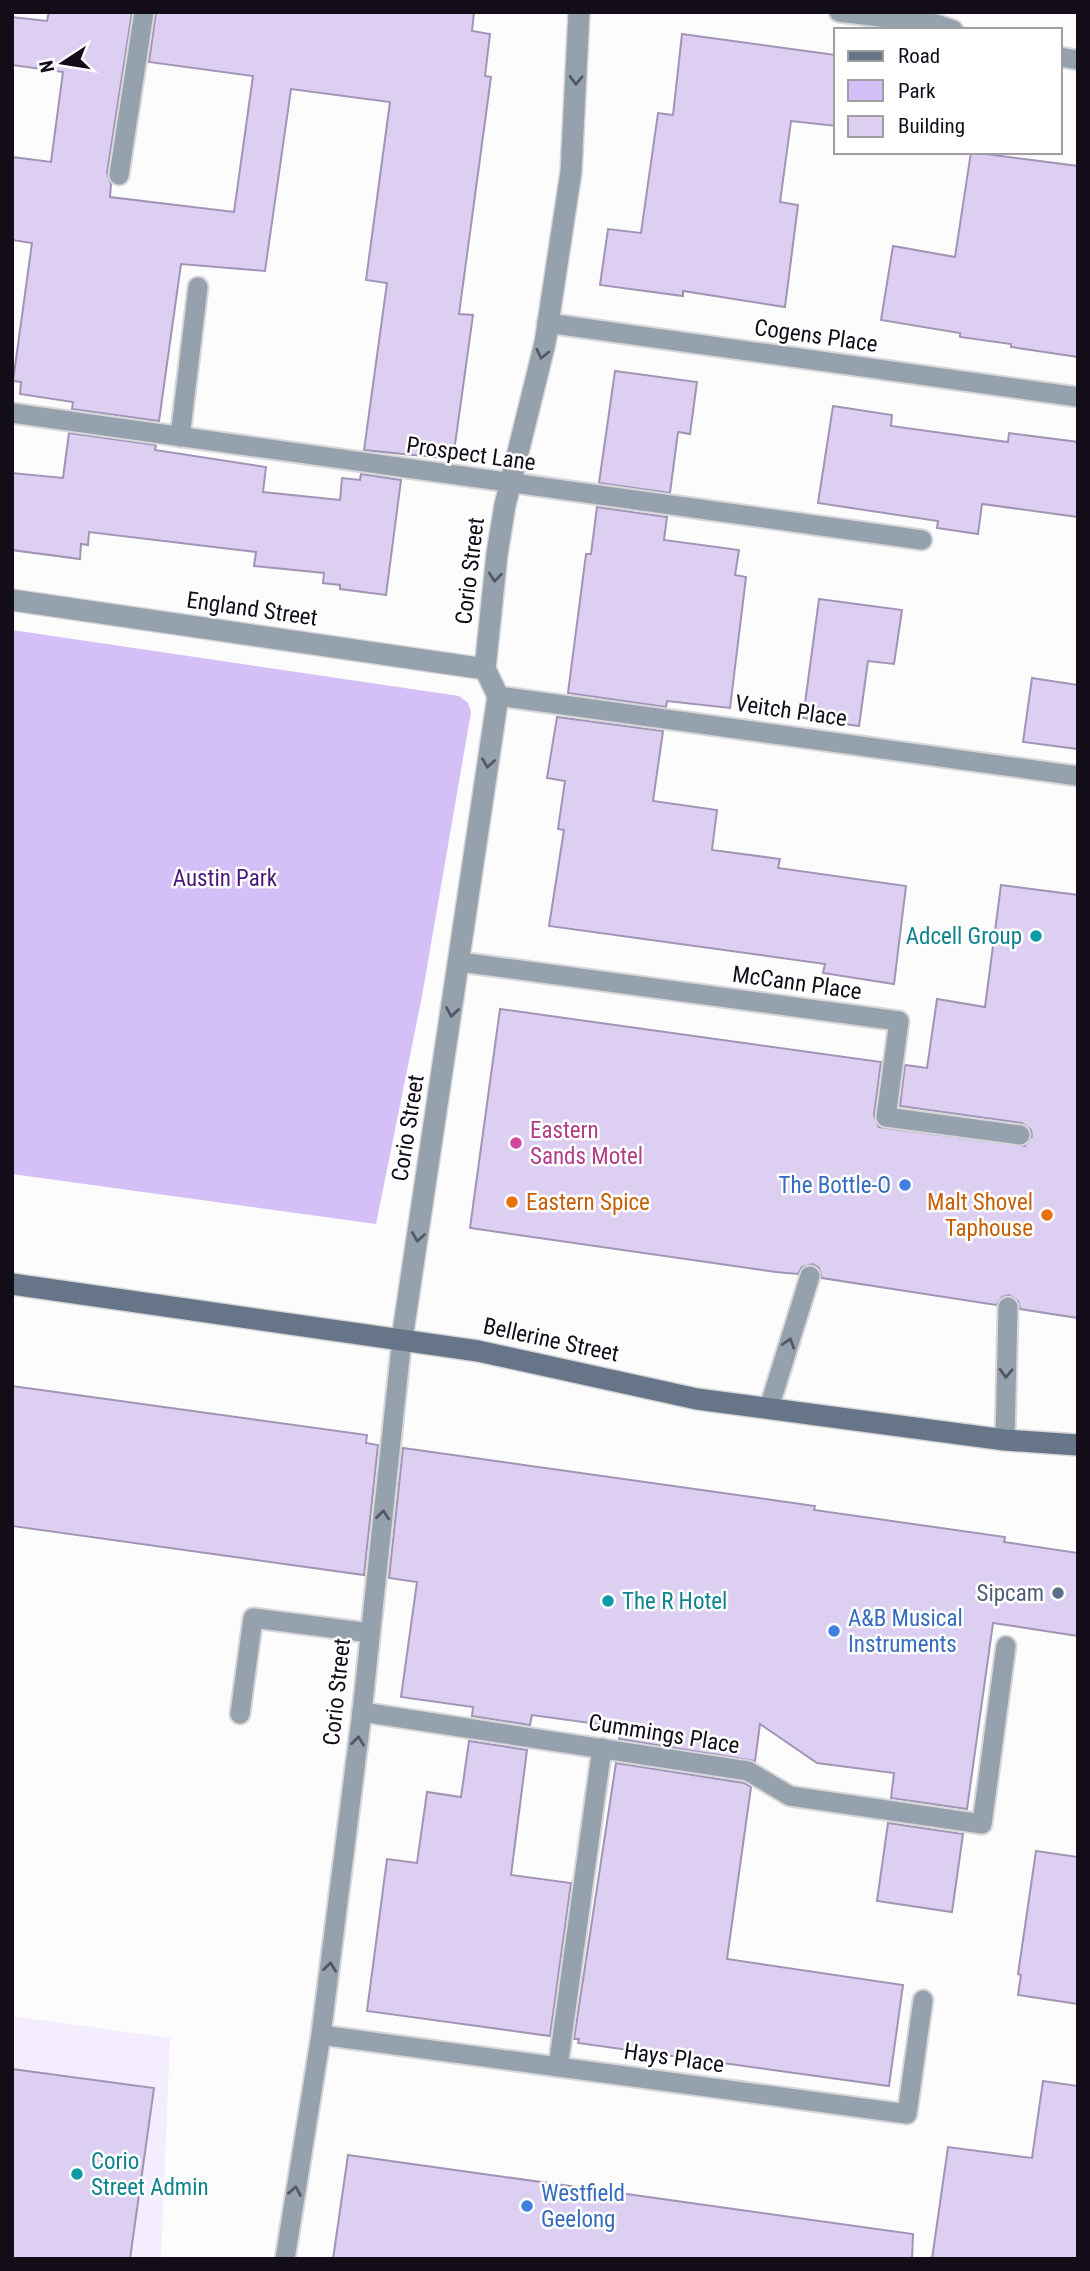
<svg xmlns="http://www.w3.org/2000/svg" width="1090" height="2271" font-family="'Roboto Condensed',sans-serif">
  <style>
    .built { fill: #f3edfe }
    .green { fill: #d4bff7 }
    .building { fill: #dccff2; stroke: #a194b5; stroke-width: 2 }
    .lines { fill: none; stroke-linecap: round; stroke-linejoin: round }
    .lane-casing { stroke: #d7d6d8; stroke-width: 23 }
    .street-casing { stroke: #d7d6d8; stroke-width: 24 }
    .secondary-casing { stroke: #d7d6d8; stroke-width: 24 }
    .lane { stroke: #96a1ae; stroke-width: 19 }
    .street { stroke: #96a1ae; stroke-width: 21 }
    .secondary { stroke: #667688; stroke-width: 21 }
    .oneway { stroke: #545764 }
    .culture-dot { fill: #0f9aa8; stroke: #fff; stroke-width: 2.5 }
    .hotel-dot { fill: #d1479c; stroke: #fff; stroke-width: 2.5 }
    .shop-dot { fill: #3f7fe0; stroke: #fff; stroke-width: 2.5 }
    .food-dot { fill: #e8710a; stroke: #fff; stroke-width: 2.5 }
    .service-dot { fill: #5c6f8a; stroke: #fff; stroke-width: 2.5 }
    .labels { text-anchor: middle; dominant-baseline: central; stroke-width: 5; stroke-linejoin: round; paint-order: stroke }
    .street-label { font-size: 23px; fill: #120d19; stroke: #fff }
    .park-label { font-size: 23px; fill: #4a1779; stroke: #fff }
    .culture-label { font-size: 23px; fill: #0d838f; stroke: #fff; text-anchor: start }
    .hotel-label { font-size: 23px; fill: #b23c85; stroke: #fff; text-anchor: start }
    .shop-label { font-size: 23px; fill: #366cbe; stroke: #fff; text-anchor: start }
    .food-label { font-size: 23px; fill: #c56008; stroke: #fff; text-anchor: start }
    .service-label { font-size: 23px; fill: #4e5e75; stroke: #fff; text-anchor: end }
  </style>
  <rect width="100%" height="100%" fill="#fcfcfc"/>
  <!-- built -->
  <polygon class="built" points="12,2016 170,2038 161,2259 12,2259"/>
  <!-- green -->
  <polygon class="green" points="12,630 459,696 468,703 471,712 422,996 376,1224 12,1174"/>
  <!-- building -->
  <g class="building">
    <polygon points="49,12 132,12 107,173 111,184 110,197 234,212 253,76 149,62 156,12 474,12 472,31 490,34 485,76 491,77 459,314 473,315 453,459 364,450 387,283 366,280 390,102 291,89 265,271 181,264 159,421 72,409 73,402 20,394 21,382 13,381 32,243 12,240 12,157 51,162 63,72 12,65 12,17 47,21"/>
    <polygon points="682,34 836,55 836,126 791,121 780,202 798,205 785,307 683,291 683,296 600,285 608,229 641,233 658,113 673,115"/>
    <polygon points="971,152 1078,166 1078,357 1011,347 1011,344 960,337 960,333 881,320 893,246 955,257"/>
    <polygon points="615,371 697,382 690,434 678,432 670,493 599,483"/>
    <polygon points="833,406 892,415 891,426 1008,442 1009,433 1078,442 1078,517 982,504 978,534 937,528 938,521 818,503"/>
    <polygon points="69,433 156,445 155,450 266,467 263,492 340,500 342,478 360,480 361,474 401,480 386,595 340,589 340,585 323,583 324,573 254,566 256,552 89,532 88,545 81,544 80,559 12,550 12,473 63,478"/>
    <polygon points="597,507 667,517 664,540 739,550 735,575 746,577 730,708 667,701 666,707 568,693 586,554 591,554"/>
    <polygon points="819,599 902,610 894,664 868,661 859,726 803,718"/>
    <polygon points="1032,678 1078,685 1078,749 1023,742"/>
    <polygon points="557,717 663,731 653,801 717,810 712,850 780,859 778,868 906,886 894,984 823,973 825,964 549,926 564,830 558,829 565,781 547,778"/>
    <polygon points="1001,885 1078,895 1078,1318 1020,1309 1018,1301 1009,1295 1002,1297 996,1305 822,1278 819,1268 813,1264 802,1267 798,1274 776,1272 470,1228 500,1009 881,1062 874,1115 879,1127 1025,1146 1032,1136 1031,1130 1022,1123 900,1106 905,1065 927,1068 937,999 985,1007"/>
    <polygon points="12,1386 367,1435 366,1443 378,1445 364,1575 12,1526"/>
    <polygon points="403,1448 815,1506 814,1510 1005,1537 1004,1542 1078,1553 1078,1636 993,1623 967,1809 891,1798 894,1773 817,1763 760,1724 755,1761 619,1739 620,1727 532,1715 530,1725 472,1716 473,1707 401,1697 417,1582 389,1578"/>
    <polygon points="469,1741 527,1750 511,1875 571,1883 550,2036 367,2011 387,1859 417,1863 427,1792 461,1797"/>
    <polygon points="616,1763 744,1783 751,1787 727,1959 903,1985 889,2086 578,2043 579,2039 574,2039"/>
    <polygon points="888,1823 963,1834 952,1912 877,1901"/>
    <polygon points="1036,1851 1078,1857 1078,2004 1018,1995 1021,1975 1018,1974"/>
    <polygon points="12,2069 154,2088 130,2259 12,2259"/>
    <polygon points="1043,2081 1078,2086 1078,2259 932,2259 948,2147 1032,2158"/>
    <polygon points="348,2155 913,2234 912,2259 333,2259"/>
  </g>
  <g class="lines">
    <!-- lane casing -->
    <g class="lane-casing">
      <g id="lane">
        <polyline points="839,12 936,24 953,30"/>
        <polyline points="1060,57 1078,60"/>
        <polyline points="119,175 144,12"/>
        <polyline points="547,323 1078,397"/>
        <polyline points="12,413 922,540"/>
        <polyline points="180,437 198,287"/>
        <polyline points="498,696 1078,776"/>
        <polyline points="460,962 899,1021 886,1117 1020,1135"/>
        <polyline points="769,1408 810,1276"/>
        <polyline points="1005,1440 1008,1307"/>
        <polyline points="362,1712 748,1771 790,1796 982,1824 1006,1646"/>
        <polyline points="240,1714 253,1618 370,1633"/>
        <polyline points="321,2035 907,2114 923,2000"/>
        <polyline points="558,2067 602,1748"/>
        <polyline points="285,2259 321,2035 362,1712 402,1339"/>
      </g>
    </g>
    <!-- street casing -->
    <g class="street-casing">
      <g id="street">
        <polyline points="12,600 485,669"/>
        <polyline points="402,1339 498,696 485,669 497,554 505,505 545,343 571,172 579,12"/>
      </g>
    </g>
    <!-- secondary casing -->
    <g class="secondary-casing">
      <polyline id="secondary" points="12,1284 478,1351 697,1399 1005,1440 1078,1445"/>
    </g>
    <!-- lane -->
    <use href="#lane" class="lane"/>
    <!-- street -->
    <use href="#street" class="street"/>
    <!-- secondary -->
    <use href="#secondary" class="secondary"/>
  </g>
  <!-- one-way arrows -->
  <defs><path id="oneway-chevron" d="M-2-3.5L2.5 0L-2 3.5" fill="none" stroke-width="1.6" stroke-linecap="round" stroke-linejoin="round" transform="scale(1.75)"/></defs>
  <g class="oneway">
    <use href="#oneway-chevron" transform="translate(576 80) rotate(92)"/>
    <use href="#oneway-chevron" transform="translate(542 354) rotate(103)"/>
    <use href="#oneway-chevron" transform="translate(495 577) rotate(96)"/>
    <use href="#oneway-chevron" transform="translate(488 763) rotate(98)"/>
    <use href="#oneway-chevron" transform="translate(452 1012) rotate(99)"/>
    <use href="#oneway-chevron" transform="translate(418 1237) rotate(99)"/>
    <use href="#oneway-chevron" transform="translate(789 1343) rotate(-73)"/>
    <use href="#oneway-chevron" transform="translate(1006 1373) rotate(91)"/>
    <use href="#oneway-chevron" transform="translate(383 1515) rotate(-84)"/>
    <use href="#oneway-chevron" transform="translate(358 1741) rotate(-83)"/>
    <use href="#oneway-chevron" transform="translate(330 1967) rotate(-83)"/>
    <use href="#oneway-chevron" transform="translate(295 2191) rotate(-80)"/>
  </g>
  <!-- markers -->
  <g class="culture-dot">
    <circle cx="1036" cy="936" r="7"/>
    <circle cx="608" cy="1601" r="7"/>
    <circle cx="77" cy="2174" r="7"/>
  </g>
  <circle class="hotel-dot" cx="516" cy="1143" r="7"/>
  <g class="shop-dot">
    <circle cx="905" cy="1185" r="7"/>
    <circle cx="834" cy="1631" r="7"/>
    <circle cx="527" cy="2206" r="7"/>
  </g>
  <g class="food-dot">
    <circle cx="512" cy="1202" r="7"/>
    <circle cx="1047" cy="1215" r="7"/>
  </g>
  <circle class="service-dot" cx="1058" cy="1593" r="7"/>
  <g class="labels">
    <!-- street labels -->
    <g class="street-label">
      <text transform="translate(816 336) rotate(8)">Cogens Place</text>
      <text transform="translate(471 454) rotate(8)">Prospect Lane</text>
      <text transform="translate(470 571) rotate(-83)">Corio Street</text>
      <text transform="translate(252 609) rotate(8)">England Street</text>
      <text transform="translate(791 711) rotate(8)">Veitch Place</text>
      <text transform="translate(797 983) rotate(8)">McCann Place</text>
      <text transform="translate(408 1128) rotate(-81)">Corio Street</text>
      <text transform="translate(551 1340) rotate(12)">Bellerine Street</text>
      <text transform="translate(337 1692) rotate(-84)">Corio Street</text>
      <text transform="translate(664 1734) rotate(9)">Cummings Place</text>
      <text transform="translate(674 2058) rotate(8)">Hays Place</text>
    </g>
    <!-- park labels -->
    <g class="park-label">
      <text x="225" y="878">Austin Park</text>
    </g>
    <!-- culture labels -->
    <g class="culture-label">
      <text x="1022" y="936" text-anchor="end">Adcell Group</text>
      <text x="622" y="1601">The R Hotel</text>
      <text x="91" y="2161">Corio<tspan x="91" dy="26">Street Admin</tspan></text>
    </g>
    <!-- hotel labels -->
    <g class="hotel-label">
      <text x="530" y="1130">Eastern<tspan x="530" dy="26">Sands Motel</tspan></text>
    </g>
    <!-- shop labels -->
    <g class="shop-label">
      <text x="891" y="1185" text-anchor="end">The Bottle-O</text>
      <text x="848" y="1618">A&amp;B Musical<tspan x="848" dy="26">Instruments</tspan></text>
      <text x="541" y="2193">Westfield<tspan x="541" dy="26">Geelong</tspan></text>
    </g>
    <!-- food labels -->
    <g class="food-label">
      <text x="526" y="1202">Eastern Spice</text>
      <text x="1033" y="1202" text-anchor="end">Malt Shovel<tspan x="1033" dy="26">Taphouse</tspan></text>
    </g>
    <!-- service labels -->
    <g class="service-label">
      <text x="1044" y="1593">Sipcam</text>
    </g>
  </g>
  <!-- border -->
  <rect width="1090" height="2271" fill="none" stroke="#120d19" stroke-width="28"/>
  <!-- legend -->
  <rect x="834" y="28" width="228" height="126" fill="#ffffff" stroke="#a09ea3" stroke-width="2"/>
  <rect x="848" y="51" width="35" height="10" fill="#667688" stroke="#a09ea3" stroke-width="2"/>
  <text x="898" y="63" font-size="21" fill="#120d19">Road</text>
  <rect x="848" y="80" width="35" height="21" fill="#d4bff7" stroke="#a09ea3" stroke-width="2"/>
  <text x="898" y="98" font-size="21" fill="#120d19">Park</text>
  <rect x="848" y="116" width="35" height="21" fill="#dccff2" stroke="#a09ea3" stroke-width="2"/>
  <text x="898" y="133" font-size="21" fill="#120d19">Building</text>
  <!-- north arrow -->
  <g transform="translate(63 63) rotate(258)" stroke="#ffffff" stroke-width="5" paint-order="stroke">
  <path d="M0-5L12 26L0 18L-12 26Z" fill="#120d19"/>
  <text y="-10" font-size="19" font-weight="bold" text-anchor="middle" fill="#120d19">N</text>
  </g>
</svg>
